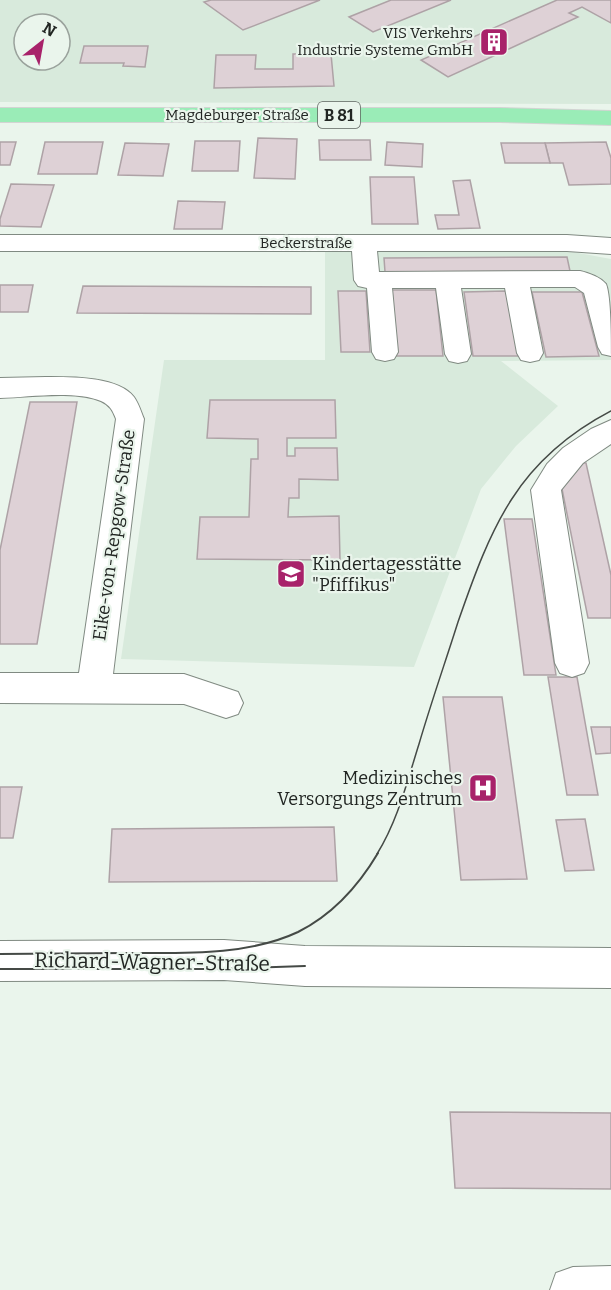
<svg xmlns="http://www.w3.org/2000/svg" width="611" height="1290" font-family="Bitter,serif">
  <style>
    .built { fill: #d8eadc; fill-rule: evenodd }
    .building { fill: #ded1d6; stroke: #aea2a6; stroke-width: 1.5 }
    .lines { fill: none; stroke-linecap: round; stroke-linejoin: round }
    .minor-casing { stroke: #808a82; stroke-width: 2 }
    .major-casing { stroke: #d3d4d3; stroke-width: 2 }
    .minor { fill: #fff; fill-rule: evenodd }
    .major { fill: #9aecb7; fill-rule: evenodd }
    .tram-far1 { stroke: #454a46; stroke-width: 1.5 }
    .tram { stroke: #454a46; stroke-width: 2 }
    .labels { text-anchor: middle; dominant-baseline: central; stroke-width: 4.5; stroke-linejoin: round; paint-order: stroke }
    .far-poi-label { font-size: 15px; fill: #222623; stroke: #eaf5ec; text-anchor: end }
    .far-street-label { font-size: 15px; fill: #222623; stroke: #eaf5ec }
    .shield { fill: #eaf5ec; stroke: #5e645f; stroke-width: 1.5 }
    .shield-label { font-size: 16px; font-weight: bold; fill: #222623 }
    .street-label { font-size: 18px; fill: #222623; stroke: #eaf5ec }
    .poi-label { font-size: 18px; fill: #222623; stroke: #eaf5ec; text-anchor: start }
    .near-street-label { font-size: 21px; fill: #222623; stroke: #eaf5ec }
  </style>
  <rect width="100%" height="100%" fill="#eaf5ec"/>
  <!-- built -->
  <g class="built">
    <path d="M0,0H611V104L0,102ZM24,24H60V60H24Z"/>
    <polygon points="325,252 573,252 611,259 611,360 501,361 558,406 516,446 481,489 414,667 121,659 164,360 325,360"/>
  </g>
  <!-- building -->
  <g class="building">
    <polygon points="211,0 320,0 243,30 204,2"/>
    <polygon points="391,0 451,0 373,32 349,17"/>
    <polygon points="557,0 611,0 611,23 582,7 569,13 578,17 448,77 421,60"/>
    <polygon points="84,46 148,46 145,67 123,66 124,63 80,63"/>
    <polygon points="293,54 331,54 334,86 214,88 216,55 256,55 255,69 293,69"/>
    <polygon points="258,138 297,139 295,179 254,178"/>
    <polygon points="319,140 370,140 371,160 320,160"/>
    <polygon points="195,141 240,141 238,171 192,171"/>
    <polygon points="0,142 16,142 10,165 0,165"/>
    <polygon points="45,142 103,142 97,174 38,174"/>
    <polygon points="387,142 423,144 422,167 385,165"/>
    <polygon points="606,142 611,158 611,184 569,185 563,163 550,163 545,143"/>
    <polygon points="125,143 169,144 163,176 118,175"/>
    <polygon points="501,143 545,143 550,163 505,163"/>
    <polygon points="370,177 414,177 418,224 372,224"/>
    <polygon points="470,180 480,228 438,229 435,215 459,215 453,181"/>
    <polygon points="11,184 54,185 41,227 0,226 0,219"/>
    <polygon points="178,201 225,202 222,229 174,229"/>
    <polygon points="567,257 570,271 385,272 384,258"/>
    <polygon points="0,285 33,285 28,312 0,312"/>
    <polygon points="83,286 311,287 311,314 77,313"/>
    <polygon points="392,290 436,290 443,356 396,356"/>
    <polygon points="338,291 366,291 370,352 341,352"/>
    <polygon points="506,291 518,356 473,356 464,292"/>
    <polygon points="532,292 582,292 599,356 546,357"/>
    <polygon points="210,400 335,400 336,438 287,438 287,456 295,456 295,448 337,448 338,480 299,479 299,498 289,498 288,517 339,516 340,560 197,559 200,517 249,517 251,459 258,459 258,439 207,438"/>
    <polygon points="30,402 77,402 37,644 0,644 0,550"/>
    <polygon points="572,463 586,463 611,575 611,618 588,618 561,484"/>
    <polygon points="504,519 532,519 556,675 524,675"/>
    <polygon points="548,677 577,677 598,795 567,795"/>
    <polygon points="443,697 502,697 527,879 461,880"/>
    <polygon points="591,727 611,727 611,753 596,754"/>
    <polygon points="0,787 22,787 13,838 0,838"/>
    <polygon points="585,819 594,870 565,871 556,820"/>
    <polygon points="334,827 337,881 109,882 112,829"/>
    <polygon points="450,1112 611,1113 611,1189 455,1188"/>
  </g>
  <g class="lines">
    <!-- minor casing -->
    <g class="minor-casing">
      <g id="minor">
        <path d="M0,235H567L611,238V254L567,251H377L379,272L580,271C589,273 600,277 606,284C611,296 611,340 611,356L602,354L598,347L584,293L575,287H530L543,353L539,360L530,362L521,360L517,353L505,288H461L471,354L467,361L458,363L449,361L445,354L436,288H392L398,352L394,359L385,361L376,359L372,352L367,288L358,286L354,280L352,251H0Z"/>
        <path d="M46,377C70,377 118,376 134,397C139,404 141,412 144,419L113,674H184L238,692L243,703L238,714L226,718L184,704L0,703V673H79L116,419C113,411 110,405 101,401C76,390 28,397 0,398V378Z"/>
        <polygon points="611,420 611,444 583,463 561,490 589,663 584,673 572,677 560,673 555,663 531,490 547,464 563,448 591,429"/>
        <polygon points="224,940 305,946 611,948 611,988 305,986 224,980 0,981 0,941"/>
        <polygon points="611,1266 611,1290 550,1290 556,1273 573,1267"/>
      </g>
    </g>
    <!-- major casing -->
    <g class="major-casing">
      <polygon id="major" points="0,108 500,108 611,111 611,125 500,122 0,122"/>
    </g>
    <!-- minor -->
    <use href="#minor" class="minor"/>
    <!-- major -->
    <use href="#major" class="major"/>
    <!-- tram-far1 -->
    <path class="tram-far1" d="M377,854C398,820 407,782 419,744C431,703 445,663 458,622C491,527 517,460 611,411"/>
    <!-- tram -->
    <g class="tram">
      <path d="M0,954C42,954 85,953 127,953C183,953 247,956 298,932C332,915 359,885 378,853"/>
      <polyline points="0,969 219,969 305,966"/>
    </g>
  </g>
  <!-- icons -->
  <defs>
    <g id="building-square" transform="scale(1.5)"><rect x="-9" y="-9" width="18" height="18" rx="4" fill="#a8226a" stroke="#eaf5ec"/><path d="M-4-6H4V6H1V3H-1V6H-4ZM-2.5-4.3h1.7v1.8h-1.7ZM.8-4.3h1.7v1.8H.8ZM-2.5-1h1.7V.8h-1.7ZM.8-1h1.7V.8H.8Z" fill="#fff"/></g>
    <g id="school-square" transform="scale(1.5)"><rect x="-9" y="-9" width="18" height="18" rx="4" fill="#a8226a" stroke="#eaf5ec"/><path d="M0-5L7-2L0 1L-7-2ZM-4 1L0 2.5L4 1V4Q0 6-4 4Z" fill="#fff"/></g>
    <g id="hospital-square" transform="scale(1.5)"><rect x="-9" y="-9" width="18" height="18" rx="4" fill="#a8226a" stroke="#eaf5ec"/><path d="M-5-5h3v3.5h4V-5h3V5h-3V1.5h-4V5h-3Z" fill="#fff"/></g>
  </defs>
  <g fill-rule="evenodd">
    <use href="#building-square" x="494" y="42"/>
    <use href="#school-square" x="291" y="574"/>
    <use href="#hospital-square" x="483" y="788"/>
  </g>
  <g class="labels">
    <!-- far-poi labels -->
    <g class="far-poi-label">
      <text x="473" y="33">VIS Verkehrs<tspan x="473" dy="17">Industrie Systeme GmbH</tspan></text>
    </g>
    <!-- far-street labels -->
    <g class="far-street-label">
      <text x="237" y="115">Magdeburger Straße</text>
      <text x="306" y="243">Beckerstraße</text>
    </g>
    <!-- shield labels -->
    <rect class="shield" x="318" y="102" width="42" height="26" rx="4.5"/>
    <g class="shield-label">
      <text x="339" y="115">B 81</text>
    </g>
    <!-- street labels -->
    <g class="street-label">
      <text transform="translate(114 535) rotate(-82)">Eike-von-Repgow-Straße</text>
    </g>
    <!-- poi labels -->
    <g class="poi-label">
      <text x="312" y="564">Kindertagesstätte<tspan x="312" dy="21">"Pfiffikus"</tspan></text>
      <text x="462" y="778" text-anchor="end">Medizinisches<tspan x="462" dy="21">Versorgungs Zentrum</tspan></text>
    </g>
    <!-- near-street labels -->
    <g class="near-street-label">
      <text transform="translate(152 962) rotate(1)">Richard-Wagner-Straße</text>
    </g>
  </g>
  <!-- north arrow -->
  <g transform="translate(42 42) rotate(31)"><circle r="28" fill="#eaf5ec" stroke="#9aa29c" stroke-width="1.5"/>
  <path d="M0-4.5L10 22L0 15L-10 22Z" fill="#a8226a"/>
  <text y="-9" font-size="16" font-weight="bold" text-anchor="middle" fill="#222623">N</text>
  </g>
</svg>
